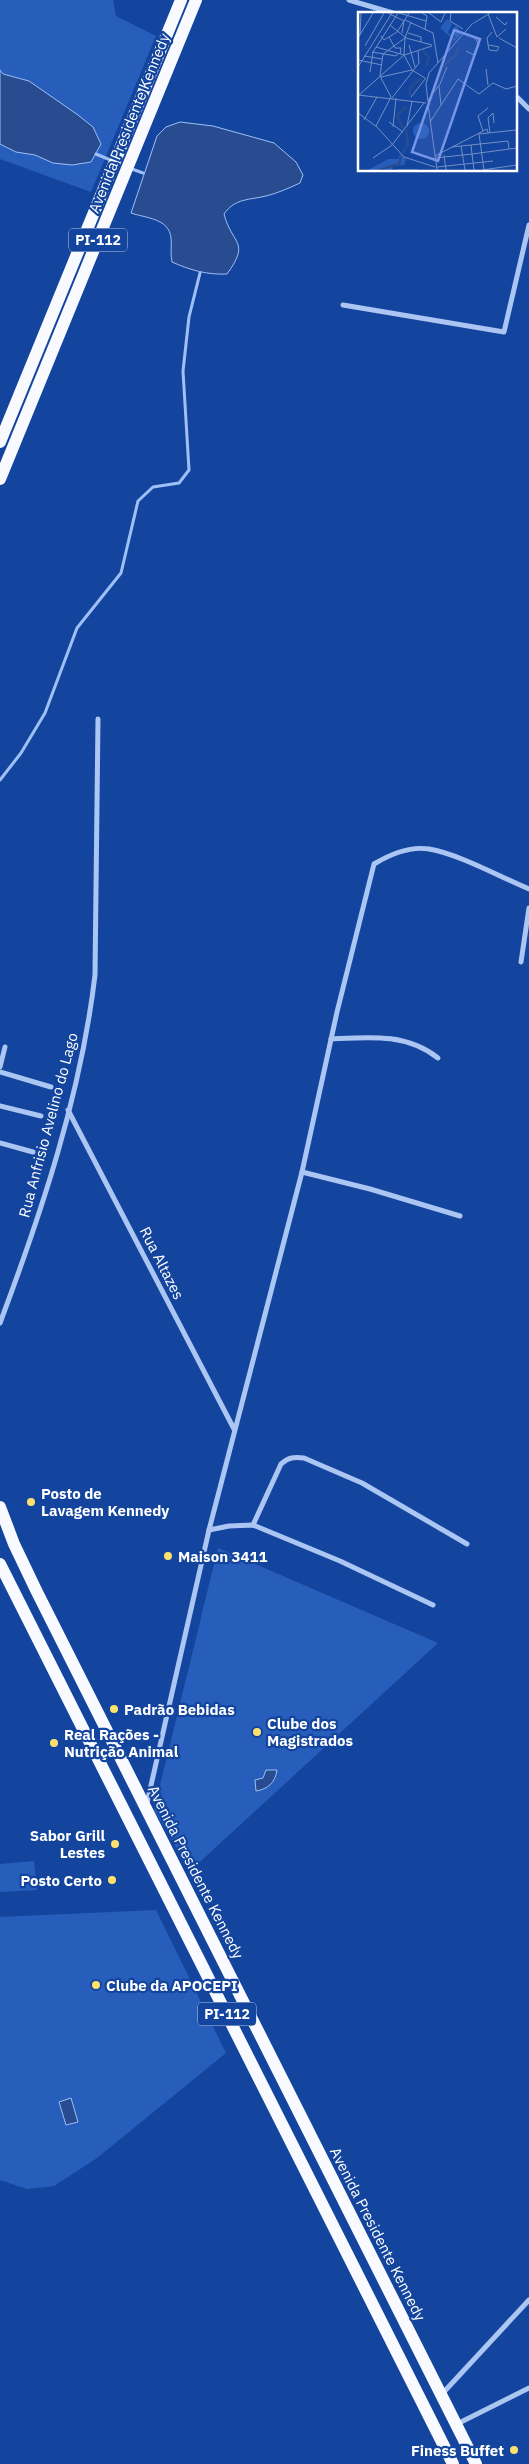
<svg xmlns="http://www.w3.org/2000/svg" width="529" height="2464" font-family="'IBM Plex Sans',sans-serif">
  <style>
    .green { fill: #275ebc }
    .water { fill: #284c8f; stroke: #9ec0f6 }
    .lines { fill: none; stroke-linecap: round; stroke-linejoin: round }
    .stream { stroke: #9ec0f6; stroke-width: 3 }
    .street { stroke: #acc6f4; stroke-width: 5 }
    .primary { stroke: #f8faff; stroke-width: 12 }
    .poi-dot { fill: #ffe16e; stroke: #14459e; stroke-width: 2 }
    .labels { text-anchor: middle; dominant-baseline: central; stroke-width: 4.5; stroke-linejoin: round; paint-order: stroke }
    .shield { fill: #14459e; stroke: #b8c7e2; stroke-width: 1 }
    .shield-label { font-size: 14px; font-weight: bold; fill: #fff }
    .street-label { font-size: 15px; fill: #fff; stroke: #14459e }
    .poi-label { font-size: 15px; font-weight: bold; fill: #fff; stroke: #14459e; text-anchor: start }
    .inset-river { fill: none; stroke: #284c8f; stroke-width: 2.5 }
    .inset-road { fill: none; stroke: #728fc5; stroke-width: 1 }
    .view { fill: #7795e8; fill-opacity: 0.15; stroke: #7795e8; stroke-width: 2.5 }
    .inset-edge { fill: none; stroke: #fff; stroke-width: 2.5 }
  </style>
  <rect width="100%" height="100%" fill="#14459e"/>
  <!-- green -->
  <g class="green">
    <polygon points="0,0 113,0 116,16 156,36 91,192 0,159 0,144 16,152 35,155 53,163 91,162 101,144 93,127 78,115 29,81 3,74 0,70"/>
    <polygon points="218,1548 438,1643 190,1871 154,1810"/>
    <polygon points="34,1861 37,1890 0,1892 0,1864"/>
    <polygon points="156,1910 226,2053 97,2158 54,2186 27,2189 0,2180 0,1917"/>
  </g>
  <!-- water -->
  <g class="water">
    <polygon points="0,70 3,74 29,81 78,115 93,127 101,144 91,162 72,165 53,163 35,155 16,152 0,144"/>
    <path d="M180,122L213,126L274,143L296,162L303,175L300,183C289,188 278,193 266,196C250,200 235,198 224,214C232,245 251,241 227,274C207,275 190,270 172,262C170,253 172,246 171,238C169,218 145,218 131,213L157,136L166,127Z"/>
    <path d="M266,1770H277C275,1783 268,1789 256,1791L255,1780L263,1778Z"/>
    <polygon points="71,2098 78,2122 66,2125 59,2102"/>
  </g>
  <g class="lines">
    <!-- stream -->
    <g class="stream">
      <polyline points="96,154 108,159"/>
      <polyline points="132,169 143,173"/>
      <polyline points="0,780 21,753 45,713 77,628 121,573 138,501 153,487 179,483 189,470 183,371 189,317 200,273"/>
    </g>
    <!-- street -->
    <g class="street">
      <polyline points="349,0 396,14"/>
      <polyline points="515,95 529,109"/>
      <polyline points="343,305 504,332 529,225"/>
      <polyline points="521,962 529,908"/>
      <path d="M331,1039C370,1037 406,1033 438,1058"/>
      <polyline points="0,1067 5,1047"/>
      <polyline points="0,1072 51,1087"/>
      <polyline points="0,1106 41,1116"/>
      <polyline points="68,1110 234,1429"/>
      <polyline points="0,1143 33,1152"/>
      <polyline points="302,1172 370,1189 460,1216"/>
      <path d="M0,1323C42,1211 81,1094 95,975L98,719"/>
      <path d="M253,1525L281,1464C289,1457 294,1457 304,1458L362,1483L467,1544"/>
      <polyline points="209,1530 229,1526 253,1525 340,1561 433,1605"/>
      <path d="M147,1803L209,1530L302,1172L337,1012L374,864C389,855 410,846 429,849C459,854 500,877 529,889"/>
      <polyline points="442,2394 529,2300"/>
      <polyline points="457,2424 529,2388"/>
    </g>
    <!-- primary -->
    <g class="primary">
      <polyline points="0,442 181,0"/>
      <polyline points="0,479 196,0"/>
      <polyline points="0,1507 14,1544 36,1590 476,2464"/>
      <polyline points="0,1564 453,2464"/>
    </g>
  </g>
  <!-- markers -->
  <g class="poi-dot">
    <circle cx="31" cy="1502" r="5"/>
    <circle cx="168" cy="1556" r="5"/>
    <circle cx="114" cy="1709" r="5"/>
    <circle cx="257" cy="1732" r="5"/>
    <circle cx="54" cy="1743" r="5"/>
    <circle cx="115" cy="1844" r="5"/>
    <circle cx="112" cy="1880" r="5"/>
    <circle cx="96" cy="1985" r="5"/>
    <circle cx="514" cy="2450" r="5"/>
  </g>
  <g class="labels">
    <!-- shield labels -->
    <g class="shield">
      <rect x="69" y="228.5" width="58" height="23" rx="4"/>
      <rect x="198" y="2002.5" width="58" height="23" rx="4"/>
    </g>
    <g class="shield-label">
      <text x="98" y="240">PI-112</text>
      <text x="227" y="2014">PI-112</text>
    </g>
    <!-- street labels -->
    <g class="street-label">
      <text transform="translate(129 123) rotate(-68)">Avenida Presidente Kennedy</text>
      <text transform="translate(48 1125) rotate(-75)">Rua Anfrisio Avelino do Lago</text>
      <text transform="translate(162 1263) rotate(63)">Rua Altazes</text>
      <text transform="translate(196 1872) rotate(63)">Avenida Presidente Kennedy</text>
      <text transform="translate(378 2234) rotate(63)">Avenida Presidente Kennedy</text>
    </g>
    <!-- poi labels -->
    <g class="poi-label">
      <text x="41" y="1493">Posto de<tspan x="41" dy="17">Lavagem Kennedy</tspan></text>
      <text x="178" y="1556">Maison 3411</text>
      <text x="124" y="1709">Padrão Bebidas</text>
      <text x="267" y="1723">Clube dos<tspan x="267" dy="17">Magistrados</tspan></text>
      <text x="64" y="1734">Real Rações -<tspan x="64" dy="17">Nutrição Animal</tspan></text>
      <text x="105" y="1835" text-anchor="end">Sabor Grill<tspan x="105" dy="17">Lestes</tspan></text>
      <text x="102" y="1880" text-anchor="end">Posto Certo</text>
      <text x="106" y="1985">Clube da APOCEPI</text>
      <text x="504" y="2450" text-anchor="end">Finess Buffet</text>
    </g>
  </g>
  <!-- overview -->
  <g transform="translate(358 12)">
    <rect width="159" height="159" fill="#14459e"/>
    <path d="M89,7L94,12L90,20L94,25L99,27L94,20L98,13L102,19L103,22L97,29L82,16ZM55 119a8 8 0 1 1 16 0a8 8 0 1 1-16 0ZM42,142L48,147L46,153L35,154L34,158H10L30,147H40Z" fill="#275ebc"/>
    <path class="inset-river" d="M65,38L71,46L68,55M81,58L97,44L101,35M52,84V76L63,66M45,116L39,104L49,94M45,141L50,132L48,117M21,158L41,152L43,144"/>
    <path class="inset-road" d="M30,1L46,9L44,21M41,1L68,9M64,1L69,4L67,17M71,1L83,10L87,1M93,1L92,9L105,17M130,2L139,25L148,17M138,5L147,13L149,10M47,8L75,21L80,51M53,10L47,26L46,43L54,58M116,11L132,1M32,13L48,26L74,33M50,21L63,25V30M106,21L117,26L121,33L116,43L108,39M2,23L3,1M23,24L26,28L39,20L51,1M31,25L37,36H43L42,42M0,26L15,1M141,26L159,36M51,33L57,55M131,33L141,35L139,39L131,38L129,26L134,20M7,34L26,1M18,35L46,43L74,34M14,40L38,44L40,41M6,44L24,47M0,48L24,53M0,55L34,1M128,57L130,73M54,58L67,66M12,60L15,40L40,1M23,65L54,58M81,74L83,93M0,83L68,91M1,83L46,43M53,85L68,66M34,86L61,51L60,39M70,88L82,72L89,55M70,90L68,72L71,61L115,11M70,92L79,158M0,101L19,115L46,145L77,155M6,108L19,85M31,110L45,120M72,110L100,67L121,82L135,71L148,77L159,74M18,114L33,85L22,64L25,42L47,26M49,114L54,89M35,115L38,86M125,119L120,104L130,96M132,121L130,106L135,101L136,111M121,122L158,118M121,122L126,158M113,133L114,142L159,136M103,134L107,158M94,135L150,129L151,137M86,143L88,158M77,144L129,117L130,121M15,146L34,133L66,91M77,146L114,142L116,158M79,155L135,149M39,158H60M124,158L159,153"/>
    <path class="view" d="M96,18L122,27L80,149L54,140Z"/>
    <rect width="159" height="159" class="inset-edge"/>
  </g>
</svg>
